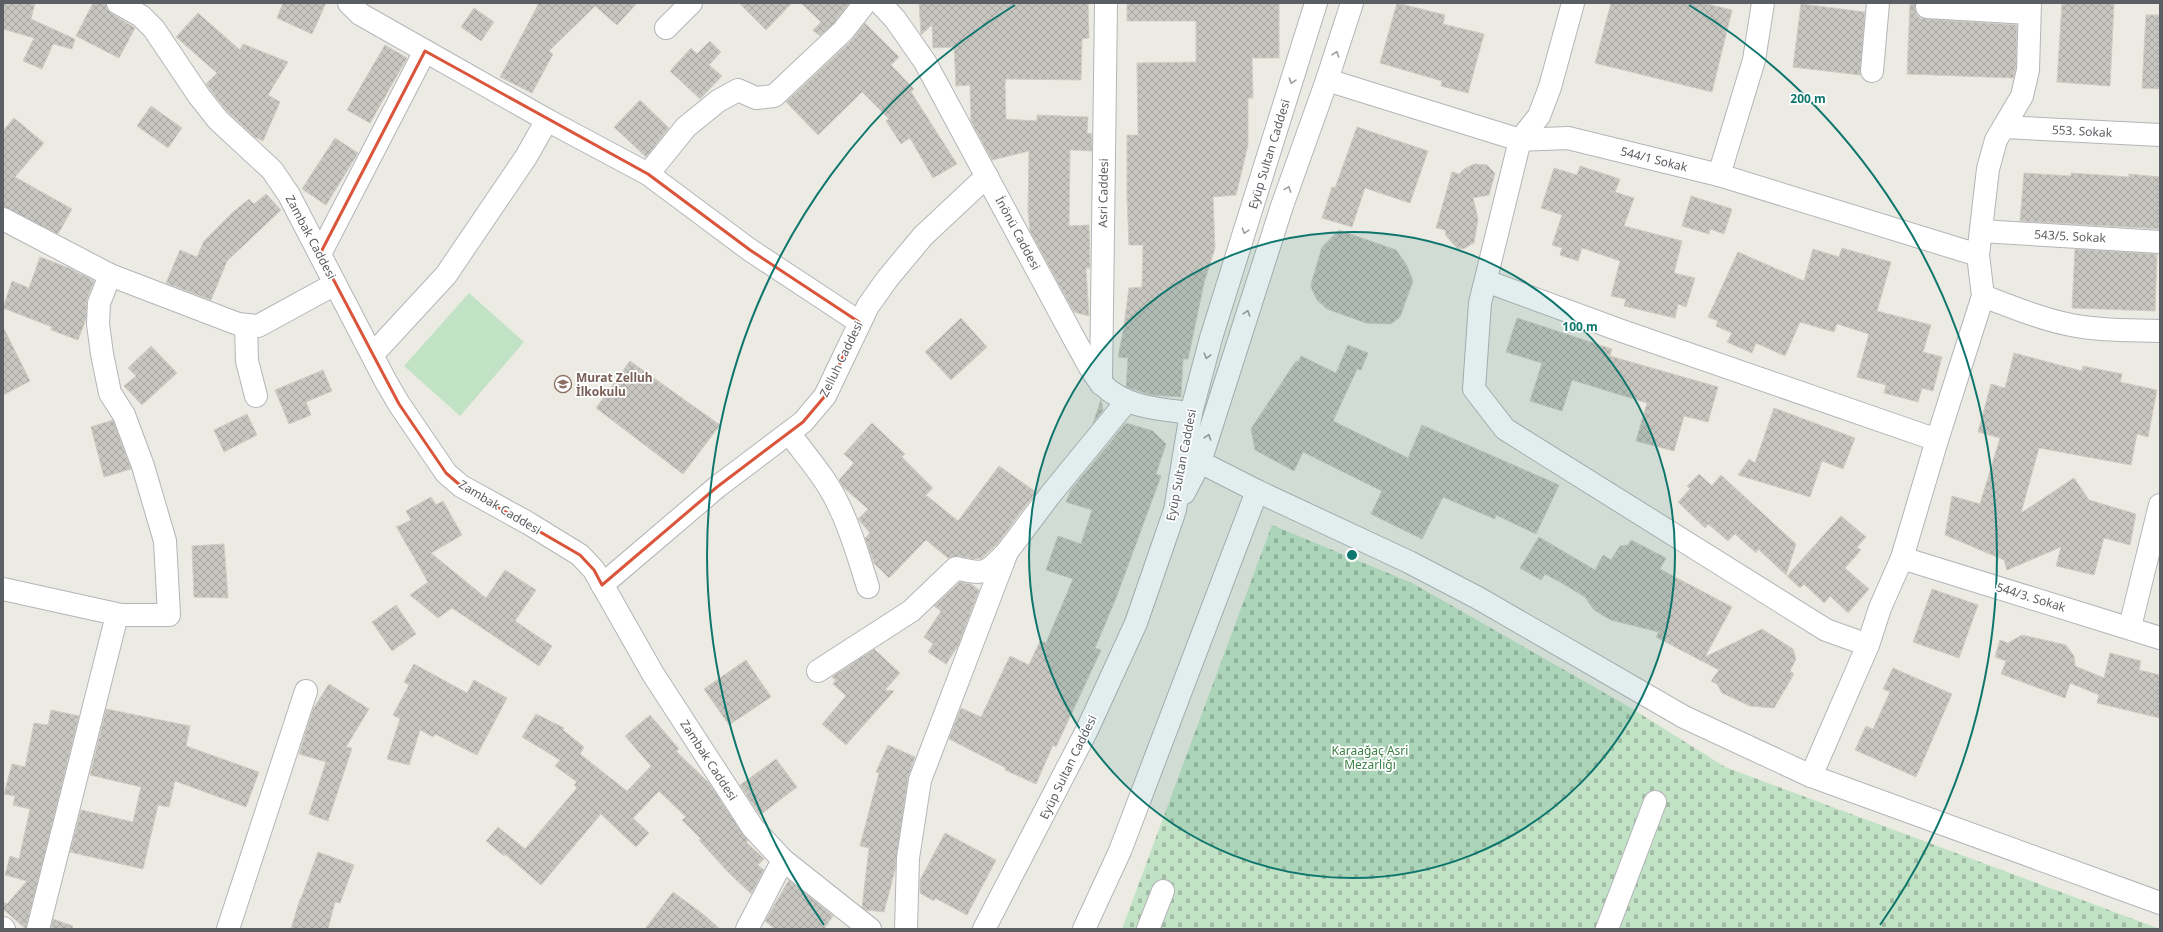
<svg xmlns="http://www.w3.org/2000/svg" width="2163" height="932" font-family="'Noto Sans',sans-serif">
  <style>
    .cemetery { fill: url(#cemetery-stones) }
    .pitch { fill: #c1e2c4 }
    .building { fill: url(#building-cross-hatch); stroke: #d1cdc2 }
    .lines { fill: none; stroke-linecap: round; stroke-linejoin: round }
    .minor-casing { stroke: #b3b5b9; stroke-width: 24 }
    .tertiary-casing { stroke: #b3b5b9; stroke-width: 24 }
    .secondary-casing { stroke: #b2b5b9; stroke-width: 24 }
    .minor { stroke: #fff; stroke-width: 22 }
    .tertiary { stroke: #fff; stroke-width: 22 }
    .secondary { stroke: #fff; stroke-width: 22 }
    .oneway { stroke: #9d9ea1 }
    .marked { fill: none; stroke: #da553b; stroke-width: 3; stroke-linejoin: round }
    .ring { fill: none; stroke: #0f766e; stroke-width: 2 }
    .labels { text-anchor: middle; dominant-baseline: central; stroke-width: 3.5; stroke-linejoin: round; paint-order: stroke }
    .street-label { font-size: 12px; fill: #5b5e62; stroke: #fff }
    .education-label { font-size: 12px; font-weight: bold; fill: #785e54; stroke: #fff; text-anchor: start }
    .park-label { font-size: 12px; fill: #3c8045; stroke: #fff }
    .centre { fill: #0f766e; stroke: #fff; stroke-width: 2 }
    .ring-label { font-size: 12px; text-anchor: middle; font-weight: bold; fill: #0f766e; stroke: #fff; stroke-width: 3.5; stroke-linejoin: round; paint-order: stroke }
  </style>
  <defs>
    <pattern id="cemetery-stones" width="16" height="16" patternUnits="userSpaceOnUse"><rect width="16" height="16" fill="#c1e2c4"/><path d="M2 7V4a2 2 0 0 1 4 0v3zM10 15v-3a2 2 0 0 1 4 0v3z" fill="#a0baa3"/></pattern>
    <pattern id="building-cross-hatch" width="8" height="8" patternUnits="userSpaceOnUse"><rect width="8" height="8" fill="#c8c6c0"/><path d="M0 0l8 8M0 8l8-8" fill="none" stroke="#a5a49f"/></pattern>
  </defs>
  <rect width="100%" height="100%" fill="#ecebe3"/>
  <!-- cemetery -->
  <polygon class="cemetery" points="1272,525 1412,583 1631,708 1725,767 2160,929 1122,929"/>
  <!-- pitch -->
  <polygon class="pitch" points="469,293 524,342 460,416 404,366"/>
  <!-- building -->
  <g class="building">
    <polygon points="3,3 35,3 31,19 75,39 72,49 53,44 42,69 23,61 34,38 3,29"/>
    <polygon points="93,3 106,3 107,9 112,14 135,28 119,58 76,36"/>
    <polygon points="283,3 326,3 312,34 277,18"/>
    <polygon points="539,3 637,3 617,25 595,6 549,51 553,54 532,93 500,77"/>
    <polygon points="739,3 792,3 766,30"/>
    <polygon points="801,3 846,3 848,5 834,23 820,36 813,30 821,22"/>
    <polygon points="919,3 1088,3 1089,38 1082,39 1081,80 1006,79 1005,84 1006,119 1037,121 1037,115 1088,117 1087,133 1092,134 1092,151 1070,150 1069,226 1089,225 1090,268 1086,268 1089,316 1074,312 1030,231 1028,211 1029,151 992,160 971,121 970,85 956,86 954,47 933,48 932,25 921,35"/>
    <polygon points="1127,3 1279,3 1279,58 1252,58 1253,98 1248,98 1248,145 1236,195 1213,197 1215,248 1204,283 1188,359 1183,359 1181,397 1151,395 1126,387 1128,358 1118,357 1123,332 1129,288 1142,287 1143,245 1129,245 1127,198 1127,135 1138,135 1137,63 1196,62 1196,21 1127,21"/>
    <polygon points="1397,3 1445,15 1443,24 1484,34 1468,93 1441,86 1442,81 1380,63"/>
    <polygon points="1611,3 1703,3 1732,10 1712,92 1595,63"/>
    <polygon points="1910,3 1916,3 1916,13 1920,18 1926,19 2017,25 2016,68 2013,78 1907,74"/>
    <polygon points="2062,3 2114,3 2110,86 2057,82"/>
    <polygon points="1801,4 1865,12 1860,75 1793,67"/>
    <polygon points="474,8 494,22 481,41 461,27"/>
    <polygon points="198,13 240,50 243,44 288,62 268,95 280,102 263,141 255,137 227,111 206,84 217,73 176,37"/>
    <polygon points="2146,15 2160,15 2160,89 2142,88"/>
    <polygon points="865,23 899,57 891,65 914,89 911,92 957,164 933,178 910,138 901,144 886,121 889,119 862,92 818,135 786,102 852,40"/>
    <polygon points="710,41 721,52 709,65 722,76 700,99 670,71 691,48 697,54"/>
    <polygon points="385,45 407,58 370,123 347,110"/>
    <polygon points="640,100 669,128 646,157 614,127"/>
    <polygon points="151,106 182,128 168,148 137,126"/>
    <polygon points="14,118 44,143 15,177 72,209 58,234 3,207 3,131"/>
    <polygon points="1357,127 1428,151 1410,203 1365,188 1352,227 1322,218 1332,187 1335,188"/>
    <polygon points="335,138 358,153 326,205 302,189"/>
    <polygon points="1474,164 1487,165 1495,173 1489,195 1473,198 1478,219 1474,243 1463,249 1457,248 1446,236 1445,230 1436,228 1452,172 1459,174 1464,169"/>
    <polygon points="1580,166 1620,179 1615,192 1634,198 1624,226 1682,241 1674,273 1695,278 1686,307 1678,304 1675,318 1624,306 1626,299 1611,296 1620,261 1582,248 1578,261 1560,255 1562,248 1552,245 1562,215 1541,208 1554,168 1577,175"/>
    <polygon points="2024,173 2071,176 2071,173 2129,177 2129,174 2160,177 2160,229 2020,221"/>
    <polygon points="266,194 281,210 227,261 211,300 166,283 180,250 197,257 204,241 232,213 249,199 254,204"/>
    <polygon points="1691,196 1732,209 1724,234 1710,229 1709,234 1682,226"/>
    <polygon points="1339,230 1396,250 1406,264 1413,281 1400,317 1391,324 1366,323 1327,309 1317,300 1311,287 1312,281 1322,247"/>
    <polygon points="1842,248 1891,262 1877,311 1931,325 1923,352 1942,357 1933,391 1922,388 1918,402 1884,393 1886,385 1857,377 1869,334 1837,324 1834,332 1800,322 1785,356 1756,343 1752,353 1727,342 1732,333 1716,326 1718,321 1708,317 1738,252 1804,281 1813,249 1839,257"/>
    <polygon points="2075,249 2157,254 2155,311 2072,308"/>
    <polygon points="40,257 69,268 94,281 87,299 86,319 78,340 51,330 52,327 3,308 12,281 29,288"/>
    <polygon points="961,318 987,347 951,380 925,352"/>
    <polygon points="1517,318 1612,349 1610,356 1718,387 1708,422 1684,416 1674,451 1636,441 1647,403 1572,380 1562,411 1530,401 1542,363 1506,352"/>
    <polygon points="3,327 30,381 3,395"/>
    <polygon points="1348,345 1368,353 1361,370 1357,369 1333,421 1408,458 1422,425 1559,485 1536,534 1496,515 1495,519 1443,497 1422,539 1371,514 1382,491 1303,452 1294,471 1255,450 1251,429 1296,361 1298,362 1301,356 1336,373"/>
    <polygon points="151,346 177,373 142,405 124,386 136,376 128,368"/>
    <polygon points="2014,353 2082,371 2083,366 2122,374 2120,382 2157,390 2148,437 2137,434 2131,465 2039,448 2021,513 2074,478 2089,500 2136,514 2130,545 2104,538 2094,575 2056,566 2061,547 2007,570 2004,560 1945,535 1952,496 1980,504 2000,438 1978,432 1991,384 2005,388"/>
    <polygon points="630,361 720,425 683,474 596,408"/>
    <polygon points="323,370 332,391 306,402 311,415 289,424 275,390"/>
    <polygon points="1101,400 1103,410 1093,423"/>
    <polygon points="1774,408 1855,438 1843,469 1822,461 1810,497 1738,475 1749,459 1755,463"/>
    <polygon points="247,414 257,435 224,452 214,430"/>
    <polygon points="113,420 131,469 104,477 91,427"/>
    <polygon points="872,423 905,454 902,457 933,488 926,495 958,521 999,466 1036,492 997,544 982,558 974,559 959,556 948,558 926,540 889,578 874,563 865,538 870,533 858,519 868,509 843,487 839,480 854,463 844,454"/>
    <polygon points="1126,423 1153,431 1166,444 1156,474 1161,476 1116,598 1095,648 1101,650 1056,747 1053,745 1036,784 1005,770 1006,768 949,739 961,708 981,717 1010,656 1029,665 1040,641 1046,643 1073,579 1046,570 1058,536 1081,544 1092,510 1066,502 1071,490"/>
    <polygon points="1699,474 1712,486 1721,475 1796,544 1786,575 1758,549 1756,553 1735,534 1728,541 1708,524 1705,528 1678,502 1690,489 1687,486"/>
    <polygon points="431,497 436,505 443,501 462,535 431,553 486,598 505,570 536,590 515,621 552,646 539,666 452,608 438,618 410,595 428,582 396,526 399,526 411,520 406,511"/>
    <polygon points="1841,516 1866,537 1857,547 1861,550 1845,568 1869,589 1848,613 1830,596 1824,603 1804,584 1800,588 1787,576"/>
    <polygon points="1539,537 1595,570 1603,555 1611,560 1620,546 1628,545 1631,540 1666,558 1660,569 1732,607 1705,657 1762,629 1793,649 1796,659 1790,671 1794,674 1774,708 1750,706 1722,693 1717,684 1711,681 1719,670 1656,637 1659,632 1611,620 1594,610 1585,597 1560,582 1545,574 1541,580 1520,568"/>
    <polygon points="224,544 228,598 194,597 192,546"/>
    <polygon points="960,582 971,584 979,590 958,646 946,664 928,652 933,644 924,637 941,611 934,606"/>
    <polygon points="1932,589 1978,605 1959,658 1913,642"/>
    <polygon points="396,605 416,634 392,651 372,622"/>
    <polygon points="2022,635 2066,645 2074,656 2075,666 2104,678 2110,653 2141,661 2139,670 2160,675 2160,718 2097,703 2099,695 2070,683 2065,698 2001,674 2006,661 1995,657 2000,640 2008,643"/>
    <polygon points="874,649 900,673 885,690 894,691 846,745 822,724 846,696 833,684 836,680 832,677"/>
    <polygon points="746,660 771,697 729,725 704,689"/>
    <polygon points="414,664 467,693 474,680 507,698 477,755 435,734 433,737 420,730 409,765 387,759 400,719 393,715 409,685 404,682"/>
    <polygon points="1893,668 1952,694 1916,777 1855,750 1866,726 1873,729 1890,692 1883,689"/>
    <polygon points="329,684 369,709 346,747 352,748 328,821 309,814 326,762 299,754 313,709"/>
    <polygon points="106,709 190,726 186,746 259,772 246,807 175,781 169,807 158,805 143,869 70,852 81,810 133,822 141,787 90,775"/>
    <polygon points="51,710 79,716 26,929 3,909 3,902 7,904 27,881 5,875 10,856 19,859 30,809 13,805 15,796 4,794 12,764 25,767 34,723 48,725"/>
    <polygon points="536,714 564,728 563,730 584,747 580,754 627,791 651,766 625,736 650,715 679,749 676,751 709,783 748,841 746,842 764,859 758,865 764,870 751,894 727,871 699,840 701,839 682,820 686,817 659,791 633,818 649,833 636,847 601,814 541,885 505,854 504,856 486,841 498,827 525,849 577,788 574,785 577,782 555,766 560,760 522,737"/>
    <polygon points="888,745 915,757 908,778 895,870 884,912 866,910 862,907 869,848 860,846 879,773 876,772"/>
    <polygon points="776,759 797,787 760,815 740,785"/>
    <polygon points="945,833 996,860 967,915 935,898 934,901 920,893 920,880"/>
    <polygon points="318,852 354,865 340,903 335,902 328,929 291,929 300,899 301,899"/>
    <polygon points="789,880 833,916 824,929 775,929 765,921"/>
    <polygon points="673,892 703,914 720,929 645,929"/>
    <polygon points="53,919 73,926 72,929 51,929"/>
  </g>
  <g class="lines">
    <!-- minor casing -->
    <g class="minor-casing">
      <g id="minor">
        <polyline points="349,3 360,14 547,120 648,174 750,250 859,322"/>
        <polyline points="1573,3 1550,87 1539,116 1520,140 1480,303 1474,389 1505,429 1826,630 1868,645 1880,608 1902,558 1937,440 1983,296 1978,255 1988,169 1996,140 2022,96 2028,70 2030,3"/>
        <polyline points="1927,7 2029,13"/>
        <polyline points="666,28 691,3"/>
        <polyline points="1872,71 1878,3"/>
        <polyline points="1327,80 1520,140 1568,138 1719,175 1978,255"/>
        <polyline points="2004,127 2160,135"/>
        <polyline points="648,174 686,127 718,101 738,90 756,98 774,96 843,31 865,3"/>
        <polyline points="1719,175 1754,60 1763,3"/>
        <polyline points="3,219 110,275 238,324 258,326 335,284"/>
        <polyline points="1981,231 2160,242"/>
        <polyline points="320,254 425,51"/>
        <polyline points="1486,281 1622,331 1937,440"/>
        <path d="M1983,296C2012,307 2041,319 2071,325C2100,331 2131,330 2160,331"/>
        <polyline points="246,325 247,361 256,396"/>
        <polyline points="373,354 446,275 526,157 547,120"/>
        <path d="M789,433C806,456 827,479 839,506C852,532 859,559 868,587"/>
        <polyline points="1200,462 1257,491 1409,562 1478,598 1684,717 1811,776 2160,903"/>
        <polyline points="1902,558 2160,638"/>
        <polyline points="3,589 121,615"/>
        <polyline points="2130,627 2160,505"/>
        <path d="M818,671L911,611L956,568C984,575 986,574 1006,553"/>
        <polyline points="1811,776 1868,645"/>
        <polyline points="38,929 117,615 169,615 165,541 143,466 124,415 110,393 102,354 98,324 99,303 110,275"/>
        <polyline points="228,929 306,691"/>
        <polyline points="747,929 783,860"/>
        <polyline points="906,929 908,858 920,780 1007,552 1050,495 1127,401"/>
        <polyline points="1084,929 1120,851 1257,491"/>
        <polyline points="1148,929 1163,891"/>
        <polyline points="1607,929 1655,802"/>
      </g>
    </g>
    <!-- tertiary casing -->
    <g class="tertiary-casing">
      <g id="tertiary">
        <polyline points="118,3 141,16 154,29 199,96 218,120 272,170 289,195 385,380 399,404 446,473 461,486 528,523 580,555 594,570 653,674 753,828 783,860 870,929"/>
        <path d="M880,3L895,19L925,62L1077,344C1085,357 1091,373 1102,384C1125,408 1160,409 1191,413"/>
        <polyline points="1101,384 1106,3"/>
        <polyline points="602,585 717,487 803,422 825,396 868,306 888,278 923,236 987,176"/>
        <polyline points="3,928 4,929"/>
      </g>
    </g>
    <!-- secondary casing -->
    <g class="secondary-casing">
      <g id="secondary">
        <polyline points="1184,493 1200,462 1282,206 1327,80 1352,3"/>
        <polyline points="984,929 1087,730 1136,623 1175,510 1191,413 1211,338 1316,3"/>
      </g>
    </g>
    <!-- minor -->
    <use href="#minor" class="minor"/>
    <!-- tertiary -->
    <use href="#tertiary" class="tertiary"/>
    <!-- secondary -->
    <use href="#secondary" class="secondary"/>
  </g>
  <!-- one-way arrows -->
  <defs><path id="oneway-chevron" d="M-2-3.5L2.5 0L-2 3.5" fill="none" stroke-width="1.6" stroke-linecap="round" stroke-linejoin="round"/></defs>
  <g class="oneway">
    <use href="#oneway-chevron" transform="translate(1336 54) rotate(-72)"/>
    <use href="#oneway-chevron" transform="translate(1292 81) rotate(107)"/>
    <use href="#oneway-chevron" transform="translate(1288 189) rotate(-70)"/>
    <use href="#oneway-chevron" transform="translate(1245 231) rotate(108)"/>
    <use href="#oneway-chevron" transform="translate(1247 313) rotate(-72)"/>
    <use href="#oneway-chevron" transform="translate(1207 356) rotate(105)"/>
    <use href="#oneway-chevron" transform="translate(1208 437) rotate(-72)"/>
  </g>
  <!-- marked area -->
  <path class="marked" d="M425,51L648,174L750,250L859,322L825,396L803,422L717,487L602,585L594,570L580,555L461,486L446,473L399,404L320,254Z"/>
  <!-- distance rings -->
  <circle cx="1352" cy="555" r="323" fill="#0f766e" fill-opacity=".12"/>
  <g class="ring">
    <circle cx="1352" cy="555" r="323"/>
    <path d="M824 925A645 645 0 0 1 1015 5M1689 5A645 645 0 0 1 1880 925"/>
  </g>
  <!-- icons -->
  <defs>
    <g id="school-ring" transform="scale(0.9)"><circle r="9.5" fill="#fff" stroke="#8d6e63" stroke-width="1.5"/><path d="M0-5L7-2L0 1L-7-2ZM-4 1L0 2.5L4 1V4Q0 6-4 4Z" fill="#8d6e63"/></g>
  </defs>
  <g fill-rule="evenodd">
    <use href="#school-ring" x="563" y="384"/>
  </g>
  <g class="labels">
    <!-- street labels -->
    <g class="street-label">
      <text transform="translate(2082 131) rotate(3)">553. Sokak</text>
      <text transform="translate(1269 154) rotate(-73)">Eyüp Sultan Caddesi</text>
      <text transform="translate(1654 159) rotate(14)">544/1 Sokak</text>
      <text transform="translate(1103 193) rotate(-89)">Asri Caddesi</text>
      <text transform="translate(1018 233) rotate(62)">İnönü Caddesi</text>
      <text transform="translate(2070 236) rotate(3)">543/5. Sokak</text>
      <text transform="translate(311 237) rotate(62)">Zambak Caddesi</text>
      <text transform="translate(841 359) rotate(-64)">Zelluh Caddesi</text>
      <text transform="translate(1181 465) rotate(-79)">Eyüp Sultan Caddesi</text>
      <text transform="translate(500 507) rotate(31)">Zambak Caddesi</text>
      <text transform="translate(2031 597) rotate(17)">544/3. Sokak</text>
      <text transform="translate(709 760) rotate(57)">Zambak Caddesi</text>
      <text transform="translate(1068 767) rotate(-64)">Eyüp Sultan Caddesi</text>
    </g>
    <!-- education labels -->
    <g class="education-label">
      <text x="576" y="377">Murat Zelluh<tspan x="576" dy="14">İlkokulu</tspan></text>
    </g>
    <!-- park labels -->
    <g class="park-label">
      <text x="1370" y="750">Karaağaç Asri<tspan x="1370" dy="14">Mezarlığı</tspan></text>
    </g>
  </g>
  <circle cx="1352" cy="555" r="6" class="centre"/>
  <g class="ring-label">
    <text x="1808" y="103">200 m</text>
    <text x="1580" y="331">100 m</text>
  </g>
  <!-- border -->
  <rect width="2163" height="932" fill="none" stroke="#5b5e62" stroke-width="8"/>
</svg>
